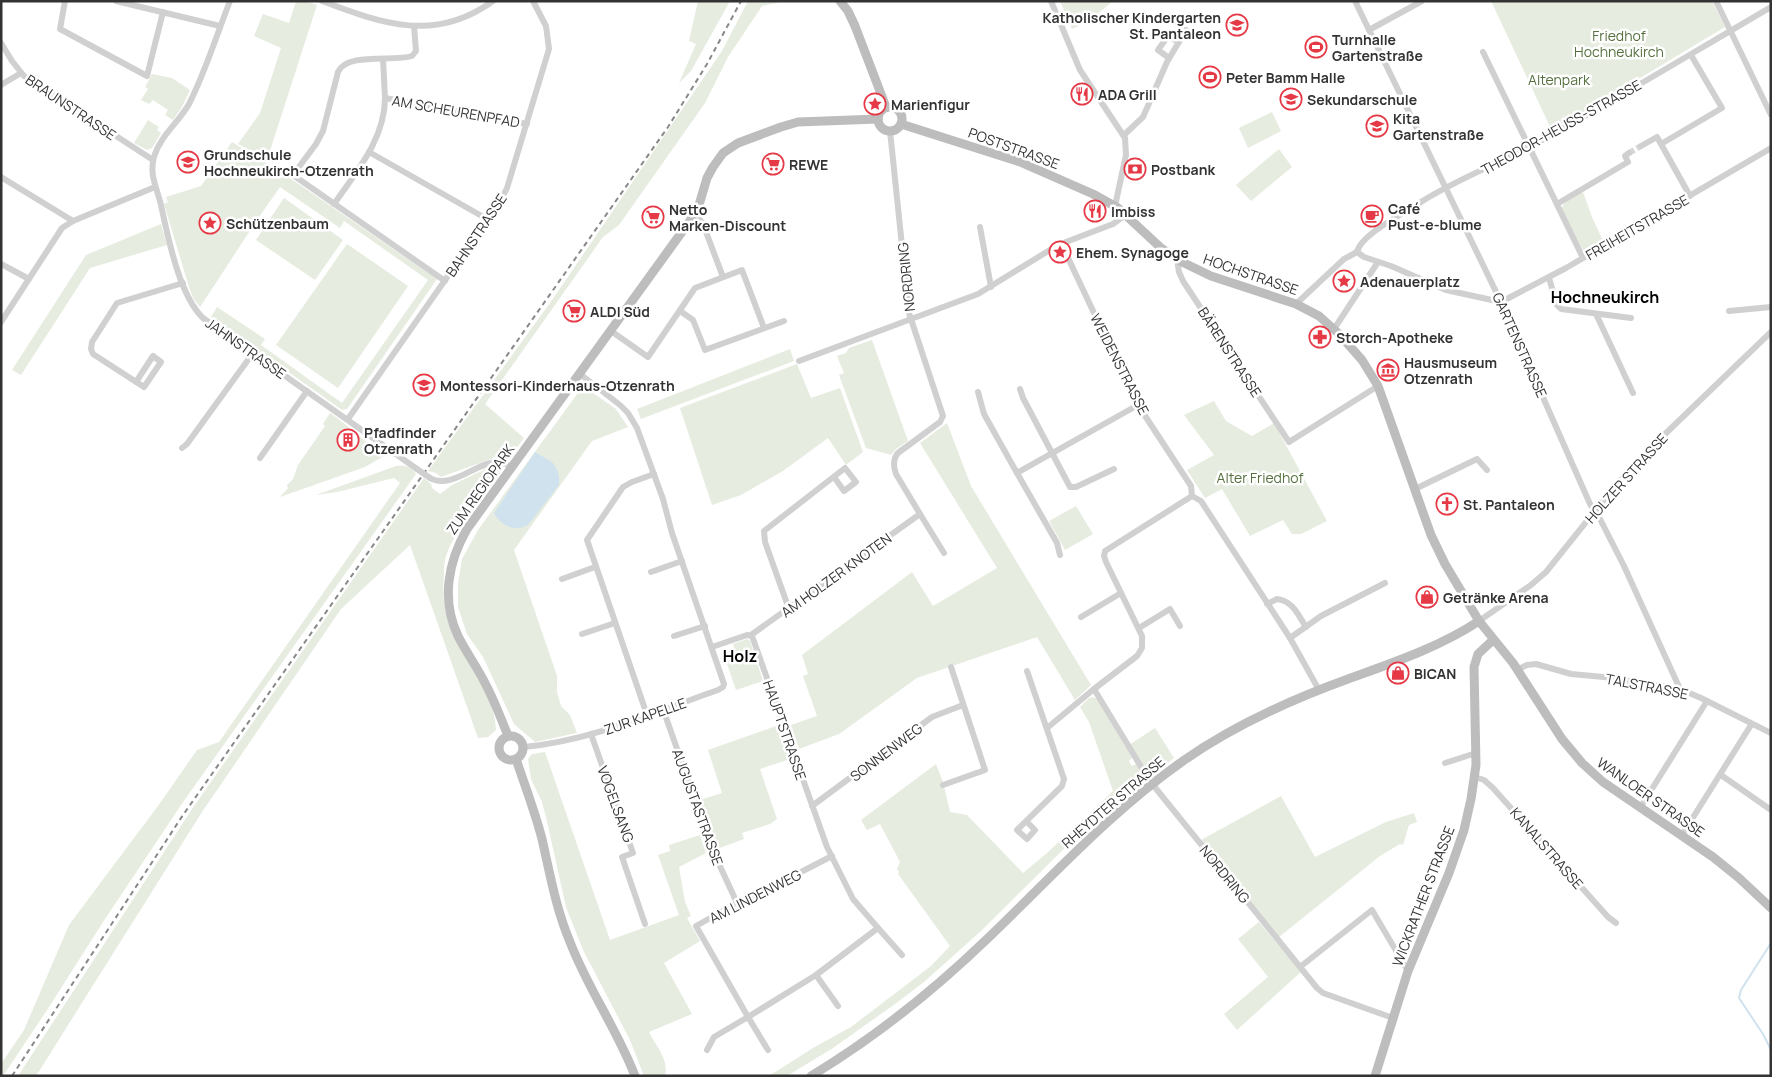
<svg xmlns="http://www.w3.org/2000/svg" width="1772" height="1077" font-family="Manrope,sans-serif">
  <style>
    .green { fill: #e6ecdf }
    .water { fill: #cfe2ee }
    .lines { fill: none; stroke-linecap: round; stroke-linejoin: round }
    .stream { stroke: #cfe2ee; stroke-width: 2 }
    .street-tunnel { stroke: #d6d6d6; stroke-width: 6; stroke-dasharray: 6 3; stroke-linecap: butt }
    .street { stroke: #d0d0d0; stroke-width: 6 }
    .secondary { stroke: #bdbdbd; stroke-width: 9 }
    .rail { stroke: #888; stroke-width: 2; stroke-dasharray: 5 4; stroke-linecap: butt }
    .street-bridge { stroke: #d0d0d0; stroke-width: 6 }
    .labels { text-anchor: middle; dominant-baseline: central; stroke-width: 5; stroke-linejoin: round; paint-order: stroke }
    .poi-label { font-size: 14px; font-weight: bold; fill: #333; stroke: #fff; text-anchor: start }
    .park-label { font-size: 14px; fill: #56703f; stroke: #fff }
    .street-label { font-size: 14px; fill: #333; stroke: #fff }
    .quarter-label { font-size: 16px; font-weight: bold; fill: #000; stroke: #fff }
  </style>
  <rect width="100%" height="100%" fill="#fff"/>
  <!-- green -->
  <g class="green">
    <polygon points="296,1 305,1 317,5 267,160 238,144 260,113 281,48 254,36 263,14 289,23"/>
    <polygon points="698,1 730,1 691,71 679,83 696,44 689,41"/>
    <polygon points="748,1 785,1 762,6 728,57 705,103 619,225 603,237 485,404 524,438 510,457 499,456 441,477 436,473 428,471 550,303 722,51"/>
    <polygon points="1060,1 1113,1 1089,21 1072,29"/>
    <polygon points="1491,1 1712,1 1725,27 1552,131"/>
    <polygon points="152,74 172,78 190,90 182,107 173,120 165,115 168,110 153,100 149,104 141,100 148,89 145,87"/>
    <polygon points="1272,112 1281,131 1248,148 1239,128"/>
    <polygon points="148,120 159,127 157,130 161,133 152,148 147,150 134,143"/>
    <path d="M232,142L287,176L437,279L347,409L342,410L211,317L217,307L265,339L261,345L342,403L428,280L344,221L340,228L280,187C252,226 227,267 200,307L193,298L189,287L164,204L168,202L166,197L201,186Z"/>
    <polygon points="1279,149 1292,167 1251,201 1236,185"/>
    <path d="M1583,192L1592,217L1603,241L1584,252L1562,210C1562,200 1575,196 1583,192Z"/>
    <polygon points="284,198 343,240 315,280 256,240"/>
    <polygon points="161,224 167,245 90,268 21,375 12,370 86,255"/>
    <polygon points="347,244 408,286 338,388 276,345"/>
    <polygon points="872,340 908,441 896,449 891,455 866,448 839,375 844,373 837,356 846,353 849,348"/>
    <polygon points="790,349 794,361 641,419 637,409"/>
    <polygon points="797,364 811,398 840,388 863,452 846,465 828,438 783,471 741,495 712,505 680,408"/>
    <polygon points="583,386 616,409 628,427 592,441 514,550 557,676 557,692 561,706 570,715 577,733 535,742 514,724 483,657 467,634 458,607 458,583 462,559 478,530"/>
    <polygon points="1214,401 1226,421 1252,436 1274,423 1327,521 1301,534 1292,534 1283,520 1250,536 1222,489 1205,498 1187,470 1214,455 1184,415"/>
    <path d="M330,413C349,426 365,442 384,456L365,467L280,497L288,488L287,485L293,479L298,465L325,426L323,424Z"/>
    <polygon points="947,423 971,486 1091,685 1075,700 1037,637 917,678 839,734 799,749 791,725 817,716 803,676 808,674 802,655 912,572 933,606 997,568 920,443"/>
    <path d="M396,466C405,465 411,466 416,474L181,805L103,922L49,1007L3,1076H1V1064L24,1030L69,925L158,806L197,750L219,742L400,483L394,478L337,492L316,495Z"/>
    <path d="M490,467H497L500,474C484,496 454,531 446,556C444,562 444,569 444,575C441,607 448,630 465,657C479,679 495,703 496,730L488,737L478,738L410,545L341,609L202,812L36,1076H18L192,809L424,478L431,484L432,488L440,494L452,485Z"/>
    <polygon points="1076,506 1093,534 1065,550 1049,521"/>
    <polygon points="747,639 750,641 763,681 736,690 726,661 737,656 733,644"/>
    <polygon points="1093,697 1097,699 1132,758 1129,761 1132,766 1136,764 1143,776 1086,827 981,931 924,982 895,1004 833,1048 787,1076 769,1076 813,1048 851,1027 931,966 950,946 898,874 899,872 897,869 900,862 880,824 867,830 861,820 936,764 943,782 950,812 967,815 1023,873 1047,853 1113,791 1089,722 1080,707 1089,698"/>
    <polygon points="779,725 790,759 760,769 777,819 770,824 742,833 744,839 717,849 700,800 722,793 708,750"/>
    <polygon points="1155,728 1174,758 1150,777 1129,745"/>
    <path d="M545,752L610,940L679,915L658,855L670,851L669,845L700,835L706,853L679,867L685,902L691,916L687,918L700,941L664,963L692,1014L649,1032C656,1047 669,1058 665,1076H644L630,1040L583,950L566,907L546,817L542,802L531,779L528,759L532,754Z"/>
    <polygon points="1281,796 1315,857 1386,822 1414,813 1417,822 1409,825 1403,845 1400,844 1380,856 1279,937 1201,840"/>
    <polygon points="1259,922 1301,972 1237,1030 1224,1014 1268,977 1238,939"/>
  </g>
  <!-- water -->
  <path class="water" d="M535,452L552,462L557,469L559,476V485L528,525C515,532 501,526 494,513Z"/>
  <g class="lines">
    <!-- stream -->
    <polyline class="stream" points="1771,943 1741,990 1739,998 1763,1034 1771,1050"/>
    <!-- street-tunnel -->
    <polyline class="street-tunnel" points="1629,153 1641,146"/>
    <!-- street -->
    <g class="street">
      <polyline points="65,1 60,29 147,76 163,12"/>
      <polyline points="116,1 220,26"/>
      <path d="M230,1C217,34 205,73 189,104C179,122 160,136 154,157C149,175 157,188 161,205C168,237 179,295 203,318L417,469"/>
      <path d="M322,1C383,24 435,43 493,1"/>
      <polyline points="1051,1 1080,70 1125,138 1126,155 1115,206"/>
      <polyline points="1355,1 1501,302 1590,504 1600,519 1624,566 1680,689"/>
      <polyline points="1716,1 1771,115"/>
      <path d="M414,26L416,51L412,56C393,62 347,52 338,72L323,131L316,144L293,175L445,281"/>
      <polyline points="1369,30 1422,1"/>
      <polyline points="1,43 12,61 24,76 153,160"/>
      <polyline points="1483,52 1583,258"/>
      <polyline points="1169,58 1158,50 1168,36 1179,42"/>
      <polyline points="383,59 385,98 527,124"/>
      <polyline points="1,85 21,73"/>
      <path d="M890,131L909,313L943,416L940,422L898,453C893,459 893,466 896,474L920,514"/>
      <polyline points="1124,135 1143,117 1167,62 1186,30"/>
      <polyline points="1641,146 1657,137 1661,144"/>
      <polyline points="369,152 487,219"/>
      <polyline points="1,177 73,221"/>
      <polyline points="1690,196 1661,144 1722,108 1691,55"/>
      <path d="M334,204C356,172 385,139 385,98"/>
      <polyline points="1557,204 1628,162 1625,156 1629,153"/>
      <polyline points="695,213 703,224 723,277"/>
      <polyline points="980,227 991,287"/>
      <polyline points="1061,243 1136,402 1191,486 1192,496"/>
      <path d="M1357,252C1361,234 1405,213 1421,202C1457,179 1498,164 1535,144C1615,100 1692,53 1771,7"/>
      <polyline points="1357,252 1364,257 1391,266 1446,290 1501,302"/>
      <polyline points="1177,259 1179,272 1183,281 1289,442 1378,386"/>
      <polyline points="1,264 29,279"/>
      <polyline points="1549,278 1557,305 1561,309 1631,318"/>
      <polyline points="1501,302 1566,268 1771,148"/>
      <polyline points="1296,304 1344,259 1357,252"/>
      <polyline points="680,311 693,320 705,350 784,321"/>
      <polyline points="1729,311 1771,307"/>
      <polyline points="1596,314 1633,393"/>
      <polyline points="1,322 62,228 73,221 155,187"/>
      <polyline points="1334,329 1378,262"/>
      <polyline points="611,331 648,357 695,288 742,270 764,328"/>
      <polyline points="799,361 978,294 1058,245 1113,224 1125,215"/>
      <polyline points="136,382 153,356 161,362 144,387 93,354 91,349 92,342 117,303 183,283"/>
      <polyline points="1020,389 1023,398 1070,487 1076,487 1114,469"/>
      <polyline points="978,392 984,414 1017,473 1138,405"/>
      <polyline points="348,419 501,200 507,188 549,49 546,26 533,1"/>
      <polyline points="182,448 187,444 253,353"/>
      <polyline points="260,458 307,391"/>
      <polyline points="1017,473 1057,543 1060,555"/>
      <path d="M430,478C451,490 477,462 497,462C503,462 508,465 512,467"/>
      <polyline points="1415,489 1477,459 1487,470"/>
      <polyline points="1192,496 1201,501 1290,638 1319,690"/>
      <polyline points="651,572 682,561"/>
      <polyline points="562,579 595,567"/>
      <path d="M1267,604L1277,599C1293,601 1298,615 1306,627"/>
      <polyline points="789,609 765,542 764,531 845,468 856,482 844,491 834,477"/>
      <polyline points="1081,617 1121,593"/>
      <polyline points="1479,621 1531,585 1546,572 1615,486 1663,436 1771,332"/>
      <polyline points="1139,628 1170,609 1180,626"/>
      <polyline points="582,634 615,623"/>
      <polyline points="751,635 920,514 944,553"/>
      <polyline points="674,636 705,626"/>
      <polyline points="1290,638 1321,616 1385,583"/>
      <polyline points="712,647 747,635 752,636 827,847 853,899 878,928 816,975 748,1017 696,926 737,903 747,900 832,856"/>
      <polyline points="1517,670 1527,665 1536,664 1571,674 1604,677 1680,689 1701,698 1771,733"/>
      <polyline points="1094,689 1149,780 1317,988 1323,993 1393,1018"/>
      <polyline points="663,709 713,851 737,903"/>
      <polyline points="647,715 587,540 623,487 632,482 654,474"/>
      <polyline points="1047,728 1094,689 1137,656 1142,648 1142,636 1106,562 1104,556 1105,551 1192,496"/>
      <polyline points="591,734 633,853 622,857 645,924"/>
      <path d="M524,747C591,741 655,712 718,690L723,687L724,684L672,533L663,499L637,428L628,413L620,405L580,374"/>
      <polyline points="1445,763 1476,753"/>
      <polyline points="1721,775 1771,810"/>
      <polyline points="1475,777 1484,780 1493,788 1608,917 1616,923"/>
      <polyline points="943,785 985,770 951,667"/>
      <polyline points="812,806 932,717 963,705"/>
      <polyline points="1640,808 1707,701"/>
      <polyline points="1026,821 1035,830 1027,839 1017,830 1062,786 1064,779 1027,671"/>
      <polyline points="1682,835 1751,725"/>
      <polyline points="878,928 902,955"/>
      <polyline points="1300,967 1372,910 1408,971"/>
      <polyline points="816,975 838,1006"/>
      <polyline points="707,1050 714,1037 748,1017 768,1050"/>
    </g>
    <!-- secondary -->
    <g class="secondary">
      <polyline points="840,1 848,11 855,26 886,107"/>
      <circle cx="890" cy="119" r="12"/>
      <polyline points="901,124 1020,162 1093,194 1118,208 1161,248 1182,262 1211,276 1296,304 1319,316 1339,334 1362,360 1378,386 1431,535 1445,564 1479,621 1513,663 1562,739 1582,763 1603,782 1713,857 1739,878 1771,908"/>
      <circle cx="511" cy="748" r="12"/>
      <path d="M508,736C501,718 494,700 485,683C477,667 466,652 458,636C441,600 448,562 467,529L692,218L699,205L707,178L713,167L723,153L738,143L781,127L798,122L878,119"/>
      <path d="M516,759C525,786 535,812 542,839C550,874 556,909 570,942C588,989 617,1029 635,1076"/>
      <path d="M811,1076C874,1038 933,991 986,940C1050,879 1110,812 1183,761C1234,725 1290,700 1348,679C1392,663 1440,647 1479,621"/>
      <polyline points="1375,1076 1408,971 1449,873 1464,830 1471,799 1476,765 1474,667 1478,654 1493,640"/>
    </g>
    <!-- rail -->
    <polyline class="rail" points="12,1076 183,815 668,127 707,64 741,1"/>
    <!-- street-bridge -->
    <polyline class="street-bridge" points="417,469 430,478"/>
  </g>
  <!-- icons -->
  <defs>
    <g id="school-ring" transform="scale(1.125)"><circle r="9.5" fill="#fff" stroke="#e63946" stroke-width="1.5"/><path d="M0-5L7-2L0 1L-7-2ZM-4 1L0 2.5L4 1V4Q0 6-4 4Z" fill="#e63946"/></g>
    <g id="stadium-ring" transform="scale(1.125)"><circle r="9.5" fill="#fff" stroke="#e63946" stroke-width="1.5"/><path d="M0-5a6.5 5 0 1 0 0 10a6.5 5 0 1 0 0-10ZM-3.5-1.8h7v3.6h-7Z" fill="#e63946"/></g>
    <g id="restaurant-ring" transform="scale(1.125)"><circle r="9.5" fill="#fff" stroke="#e63946" stroke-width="1.5"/><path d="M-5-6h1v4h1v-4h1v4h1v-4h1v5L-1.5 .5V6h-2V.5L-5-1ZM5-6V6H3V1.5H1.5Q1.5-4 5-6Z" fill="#e63946"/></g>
    <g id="sight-ring" transform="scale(1.125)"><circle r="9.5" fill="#fff" stroke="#e63946" stroke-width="1.5"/><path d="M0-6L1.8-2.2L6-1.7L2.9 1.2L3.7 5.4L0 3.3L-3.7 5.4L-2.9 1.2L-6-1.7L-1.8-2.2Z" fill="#e63946"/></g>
    <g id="supermarket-ring" transform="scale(1.125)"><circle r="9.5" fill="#fff" stroke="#e63946" stroke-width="1.5"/><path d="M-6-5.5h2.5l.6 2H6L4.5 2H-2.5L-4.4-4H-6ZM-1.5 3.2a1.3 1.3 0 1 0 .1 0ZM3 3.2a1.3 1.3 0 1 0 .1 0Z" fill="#e63946"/></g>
    <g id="bank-ring" transform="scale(1.125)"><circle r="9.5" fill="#fff" stroke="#e63946" stroke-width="1.5"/><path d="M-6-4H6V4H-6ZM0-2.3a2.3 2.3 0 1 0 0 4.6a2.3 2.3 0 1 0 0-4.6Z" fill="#e63946"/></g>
    <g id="cafe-ring" transform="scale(1.125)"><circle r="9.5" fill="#fff" stroke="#e63946" stroke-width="1.5"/><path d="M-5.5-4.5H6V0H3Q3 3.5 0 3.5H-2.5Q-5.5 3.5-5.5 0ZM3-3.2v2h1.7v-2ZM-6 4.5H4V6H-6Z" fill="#e63946"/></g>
    <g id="pharmacy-ring" transform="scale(1.125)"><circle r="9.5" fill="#fff" stroke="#e63946" stroke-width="1.5"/><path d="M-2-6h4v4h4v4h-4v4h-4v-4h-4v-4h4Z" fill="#e63946"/></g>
    <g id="museum-ring" transform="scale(1.125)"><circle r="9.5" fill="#fff" stroke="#e63946" stroke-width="1.5"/><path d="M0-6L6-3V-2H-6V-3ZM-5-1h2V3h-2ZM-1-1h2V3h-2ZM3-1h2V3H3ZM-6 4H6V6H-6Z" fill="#e63946"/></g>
    <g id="building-ring" transform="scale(1.125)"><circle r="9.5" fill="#fff" stroke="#e63946" stroke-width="1.5"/><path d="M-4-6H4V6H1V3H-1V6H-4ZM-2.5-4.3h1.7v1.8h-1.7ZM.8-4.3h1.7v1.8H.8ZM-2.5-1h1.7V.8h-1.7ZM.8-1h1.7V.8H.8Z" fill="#e63946"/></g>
    <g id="church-ring" transform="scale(1.125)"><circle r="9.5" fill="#fff" stroke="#e63946" stroke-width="1.5"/><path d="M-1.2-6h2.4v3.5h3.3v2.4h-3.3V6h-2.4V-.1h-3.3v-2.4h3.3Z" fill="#e63946"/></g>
    <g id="shop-ring" transform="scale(1.125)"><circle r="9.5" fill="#fff" stroke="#e63946" stroke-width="1.5"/><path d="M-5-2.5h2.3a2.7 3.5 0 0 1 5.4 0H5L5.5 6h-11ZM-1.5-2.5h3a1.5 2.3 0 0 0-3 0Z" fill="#e63946"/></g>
  </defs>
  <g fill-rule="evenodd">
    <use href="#school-ring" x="1237" y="25"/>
    <use href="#stadium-ring" x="1316" y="47"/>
    <use href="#stadium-ring" x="1210" y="77"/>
    <use href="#restaurant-ring" x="1082" y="94"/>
    <use href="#school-ring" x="1291" y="99"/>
    <use href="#sight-ring" x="875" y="104"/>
    <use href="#school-ring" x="1377" y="126"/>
    <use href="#school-ring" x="188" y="162"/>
    <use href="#supermarket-ring" x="773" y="164"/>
    <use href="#bank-ring" x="1135" y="169"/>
    <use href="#restaurant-ring" x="1095" y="211"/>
    <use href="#cafe-ring" x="1372" y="216"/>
    <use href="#supermarket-ring" x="653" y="217"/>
    <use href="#sight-ring" x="210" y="223"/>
    <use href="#sight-ring" x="1060" y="252"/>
    <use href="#sight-ring" x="1344" y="281"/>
    <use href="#supermarket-ring" x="574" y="311"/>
    <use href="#pharmacy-ring" x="1320" y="337"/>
    <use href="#museum-ring" x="1388" y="370"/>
    <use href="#school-ring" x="424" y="385"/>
    <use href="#building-ring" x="348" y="440"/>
    <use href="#church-ring" x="1447" y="504"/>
    <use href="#shop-ring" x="1427" y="597"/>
    <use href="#shop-ring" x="1398" y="673"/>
  </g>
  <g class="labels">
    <!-- poi labels -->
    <g class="poi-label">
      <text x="1221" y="17" text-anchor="end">Katholischer Kindergarten<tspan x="1221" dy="16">St. Pantaleon</tspan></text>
      <text x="1332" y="39">Turnhalle<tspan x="1332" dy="16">Gartenstraße</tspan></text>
      <text x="1226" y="77">Peter Bamm Halle</text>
      <text x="1098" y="94">ADA Grill</text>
      <text x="1307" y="99">Sekundarschule</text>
      <text x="891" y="104">Marienfigur</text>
      <text x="1393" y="118">Kita<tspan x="1393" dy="16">Gartenstraße</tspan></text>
      <text x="204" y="154">Grundschule<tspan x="204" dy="16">Hochneukirch-Otzenrath</tspan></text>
      <text x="789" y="164">REWE</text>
      <text x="1151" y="169">Postbank</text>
      <text x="1388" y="208">Café<tspan x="1388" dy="16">Pust-e-blume</tspan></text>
      <text x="669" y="209">Netto<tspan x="669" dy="16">Marken-Discount</tspan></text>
      <text x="1111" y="211">Imbiss</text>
      <text x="226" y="223">Schützenbaum</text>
      <text x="1076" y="252">Ehem. Synagoge</text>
      <text x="1360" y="281">Adenauerplatz</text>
      <text x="590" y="311">ALDI Süd</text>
      <text x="1336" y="337">Storch-Apotheke</text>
      <text x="1404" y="362">Hausmuseum<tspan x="1404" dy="16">Otzenrath</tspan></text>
      <text x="440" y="385">Montessori-Kinderhaus-Otzenrath</text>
      <text x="364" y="432">Pfadfinder<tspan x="364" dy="16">Otzenrath</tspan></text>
      <text x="1463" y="504">St. Pantaleon</text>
      <text x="1443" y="597">Getränke Arena</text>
      <text x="1414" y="673">BICAN</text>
    </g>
    <!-- park labels -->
    <g class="park-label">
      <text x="1619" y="35">Friedhof<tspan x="1619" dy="16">Hochneukirch</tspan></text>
      <text x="1559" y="79">Altenpark</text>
      <text x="1260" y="477">Alter Friedhof</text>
    </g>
    <!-- street labels -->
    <g class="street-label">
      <text transform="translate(71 107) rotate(34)">BRAUNSTRASSE</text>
      <text transform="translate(456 111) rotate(10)">AM SCHEURENPFAD</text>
      <text transform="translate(1561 127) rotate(-29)">THEODOR-HEUSS-STRASSE</text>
      <text transform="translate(1014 148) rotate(20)">POSTSTRASSE</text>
      <text transform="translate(1637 227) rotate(-30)">FREIHEITSTRASSE</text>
      <text transform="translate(476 235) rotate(-56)">BAHNSTRASSE</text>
      <text transform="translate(1251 274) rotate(19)">HOCHSTRASSE</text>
      <text transform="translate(906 277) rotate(-96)">NORDRING</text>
      <text transform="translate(1520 345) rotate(66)">GARTENSTRASSE</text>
      <text transform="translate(246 348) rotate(35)">JAHNSTRASSE</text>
      <text transform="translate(1230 352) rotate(57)">BÄRENSTRASSE</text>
      <text transform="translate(1120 364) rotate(63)">WEIDENSTRASSE</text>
      <text transform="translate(1626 478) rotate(-48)">HOLZER STRASSE</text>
      <text transform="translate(480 489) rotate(-55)">ZUM REGIOPARK</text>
      <text transform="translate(836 575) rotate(-36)">AM HOLZER KNOTEN</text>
      <text transform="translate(1647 686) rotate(11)">TALSTRASSE</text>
      <text transform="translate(645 716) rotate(-19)">ZUR KAPELLE</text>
      <text transform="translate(785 730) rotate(71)">HAUPTSTRASSE</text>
      <text transform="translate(886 752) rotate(-37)">SONNENWEG</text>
      <text transform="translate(1651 797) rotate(35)">WANLOER STRASSE</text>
      <text transform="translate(1113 802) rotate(-41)">RHEYDTER STRASSE</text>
      <text transform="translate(616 804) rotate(70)">VOGELSANG</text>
      <text transform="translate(698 807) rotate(70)">AUGUSTASTRASSE</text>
      <text transform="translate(1547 848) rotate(49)">KANALSTRASSE</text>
      <text transform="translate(1225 874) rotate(51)">NORDRING</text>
      <text transform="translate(755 896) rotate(-27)">AM LINDENWEG</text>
      <text transform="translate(1423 896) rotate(-69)">WICKRATHER STRASSE</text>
    </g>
    <!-- quarter labels -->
    <g class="quarter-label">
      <text x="1605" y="297">Hochneukirch</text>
      <text x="740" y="656">Holz</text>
    </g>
  </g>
  <!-- border -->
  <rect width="1772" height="1077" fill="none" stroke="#333333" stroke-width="5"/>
</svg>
